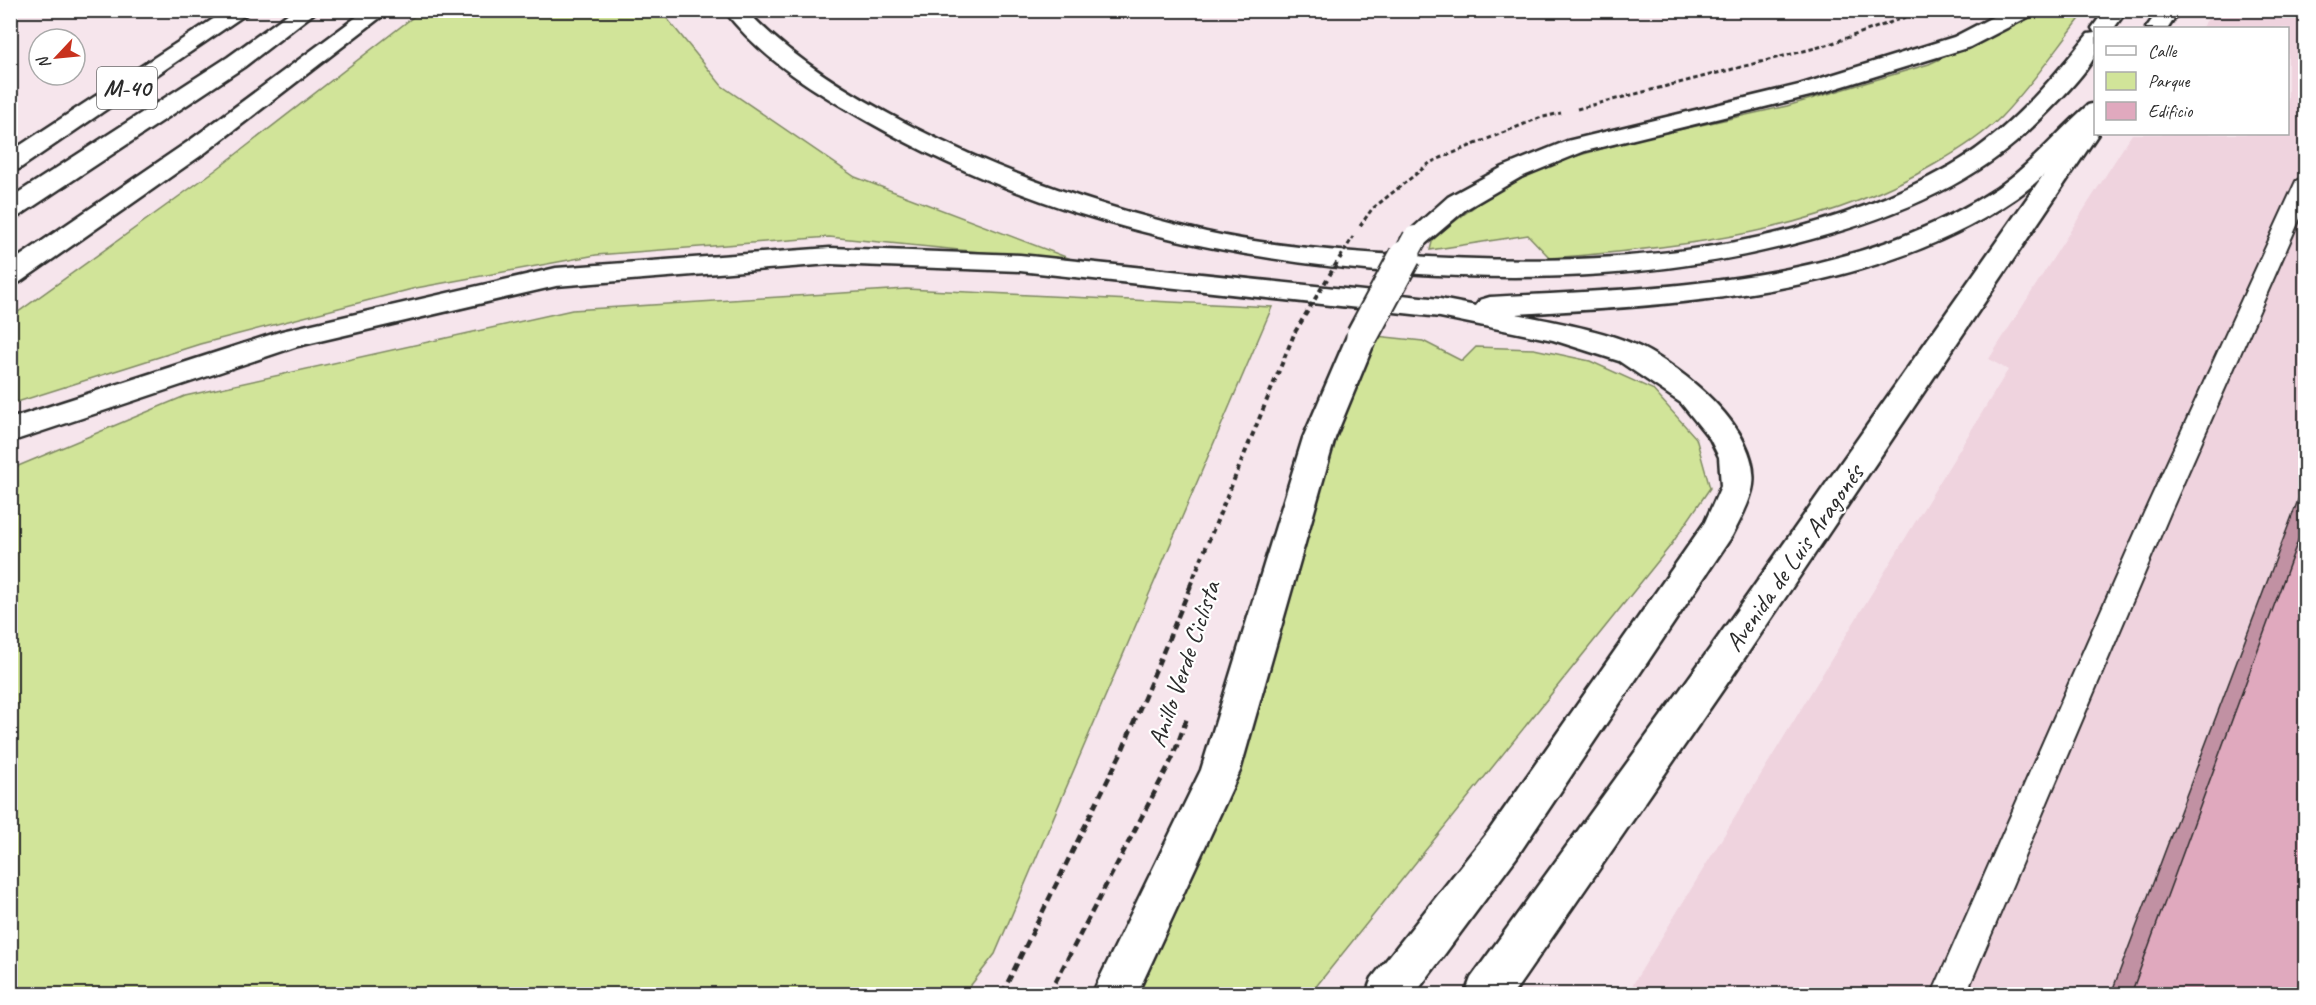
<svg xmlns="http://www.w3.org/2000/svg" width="2316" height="1005" font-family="Caveat,sans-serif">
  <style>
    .built { fill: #efd3de }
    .green { fill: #d1e499; stroke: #7e8862; stroke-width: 1.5 }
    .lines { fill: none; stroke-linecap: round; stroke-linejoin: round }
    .lane-casing { stroke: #2b2b2b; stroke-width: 4 }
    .street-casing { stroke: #2b2b2b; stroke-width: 5 }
    .primary-casing { stroke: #2b2b2b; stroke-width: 5 }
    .highway-casing { stroke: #2b2b2b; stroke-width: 5 }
    .path-far2 { stroke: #2b2b2b; stroke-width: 3; stroke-dasharray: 4.5 3; stroke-linecap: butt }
    .path-far1 { stroke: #2b2b2b; stroke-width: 4; stroke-dasharray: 5 4.5; stroke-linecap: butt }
    .path { stroke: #2b2b2b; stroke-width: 4.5; stroke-dasharray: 8 5; stroke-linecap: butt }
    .lane { fill: #fff; fill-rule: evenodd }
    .street { fill: #fff; fill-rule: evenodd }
    .primary { fill: #fff; fill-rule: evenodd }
    .highway { fill: #fff; fill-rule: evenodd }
    .street-bridge-far1-casing { stroke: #2b2b2b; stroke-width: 27; stroke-linecap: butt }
    .street-bridge-casing { stroke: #2b2b2b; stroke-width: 35; stroke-linecap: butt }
    .path-bridge-far1 { stroke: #2b2b2b; stroke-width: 3; stroke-dasharray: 4.5 3; stroke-linecap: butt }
    .path-bridge { stroke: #2b2b2b; stroke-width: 4; stroke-dasharray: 5 4.5; stroke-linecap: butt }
    .street-bridge-far1 { stroke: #fff; stroke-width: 24 }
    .street-bridge { stroke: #fff; stroke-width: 31 }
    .wall { fill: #c191a3; stroke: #2b2b2b; stroke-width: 1.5 }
    .building { fill: #e0a9be; stroke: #2b2b2b; stroke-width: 1.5 }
    .labels { text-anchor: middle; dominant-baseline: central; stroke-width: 4.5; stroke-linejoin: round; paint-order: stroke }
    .shield { fill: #fff; stroke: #6b6b6b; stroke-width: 1.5 }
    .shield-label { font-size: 24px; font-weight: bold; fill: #2b2b2b }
    .street-label { font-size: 26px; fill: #2b2b2b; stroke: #fff }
  </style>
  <rect width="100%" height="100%" fill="#f6e5ec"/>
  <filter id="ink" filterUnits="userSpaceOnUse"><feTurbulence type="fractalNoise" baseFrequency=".0167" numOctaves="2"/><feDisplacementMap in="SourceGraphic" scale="12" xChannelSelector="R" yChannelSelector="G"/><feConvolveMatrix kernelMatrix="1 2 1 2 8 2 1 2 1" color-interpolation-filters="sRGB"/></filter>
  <g filter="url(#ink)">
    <!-- built -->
    <polygon class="built" points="2214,11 2305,11 2305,994 1627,994 2008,370 1989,359 2132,134 2288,134 2288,28 2201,28"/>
    <!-- green -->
    <g class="green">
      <polygon points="421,11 661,11 722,86 855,177 1079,262 829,237 596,255 416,288 200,344 11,404 10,318 217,169"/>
      <path d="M2045,11H2086C2058,46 2032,85 2001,117C1982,136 1958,151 1935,164C1820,232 1681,248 1550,258L1528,235L1430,250L1433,238L1487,197L1551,163L1638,139L1787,106L1929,64Z"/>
      <polygon points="906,289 1272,307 995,954 964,994 11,994 11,469 185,396 572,310"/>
      <polygon points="1376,336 1423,341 1462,361 1476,347 1534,349 1590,361 1652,389 1696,438 1710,488 1671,545 1310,994 1139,994 1223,806 1341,417"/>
    </g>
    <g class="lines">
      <!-- lane casing -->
      <g class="lane-casing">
        <polygon id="lane" points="2306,175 2306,205 2170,513 1966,994 1932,994 2144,513 2296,181"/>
      </g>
      <!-- street casing -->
      <g class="street-casing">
        <g id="street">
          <polygon points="2006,10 2034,10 2032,15 1970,47 1814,95 1585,151 1521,177 1466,209 1425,244 1415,246 1405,244 1402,238 1448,197 1503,167 1567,141 1799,85 1954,37"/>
          <polygon points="2096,111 2096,134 2098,134 1735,672 1513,994 1465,994 1471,978 1709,650 2087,113"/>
          <polygon points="1362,326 1372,329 1377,336 1335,438 1240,771 1137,994 1092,994 1201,770 1303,438 1347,336 1352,329"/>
        </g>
      </g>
      <!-- primary casing -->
      <g class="primary-casing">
        <polygon id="primary" points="2159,10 2180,10 2168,28 2146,28"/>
      </g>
      <!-- highway casing -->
      <g class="highway-casing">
        <g id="highway">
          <polygon points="227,10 252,10 19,169 10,171 10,152"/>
          <polygon points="293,10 318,10 244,67 19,216 10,218 10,198 228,57"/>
          <polygon points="366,10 390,10 206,152 20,282 10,285 10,263 189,141"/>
          <path d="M724,10H746C794,61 854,96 915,128C1007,175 1106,209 1206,232C1269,246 1333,251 1397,255C1583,268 1784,260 1950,166C2006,134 2048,84 2088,34L2095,33L2092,28L2105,10H2127L2114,28H2096C2096,36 2097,45 2096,52C2092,71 2032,128 2015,143C1954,195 1870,225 1793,244C1665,277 1535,282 1404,273C1217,260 1033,216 869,122C816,92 761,59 724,10Z"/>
          <path d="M2096,103V123C2069,148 2046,177 2016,198C1877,295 1680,305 1516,314C1552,321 1608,331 1640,347C1684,369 1760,429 1753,485C1751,501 1739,522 1732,536L1516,858L1415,994H1366L1372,978L1488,832L1705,522L1721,486L1719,457L1710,439L1681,403L1619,361L1553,340L1440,317L1020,271L830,264L556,286L298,346L10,442V419L282,331L556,268L830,248L1020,255L1440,299L1476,306L1480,300L1490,297C1660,288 1850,285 1997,188C2031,165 2057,132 2088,105Z"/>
        </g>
      </g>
      <!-- path-far2 -->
      <g class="path-far2">
        <polyline points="1577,109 1827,45 1925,10"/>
        <polyline points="1360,226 1372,209 1431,162 1539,118 1561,113"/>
      </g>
      <!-- path-far1 -->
      <polyline class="path-far1" points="1190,586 1295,332"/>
      <!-- path -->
      <g class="path">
        <polyline points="1002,994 1122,751 1191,585"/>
        <polyline points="1049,994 1172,759 1187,718"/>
      </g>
      <!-- lane -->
      <use href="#lane" class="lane"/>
      <!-- street -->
      <use href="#street" class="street"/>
      <!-- primary -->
      <use href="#primary" class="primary"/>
      <!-- highway -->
      <use href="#highway" class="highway"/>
      <!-- street-bridge-far1 casing -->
      <g class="street-bridge-far1-casing">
        <polyline id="street-bridge-far1" points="1404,258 1415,238"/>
      </g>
      <!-- street-bridge casing -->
      <g class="street-bridge-casing">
        <polyline id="street-bridge" points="1362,336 1405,256"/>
      </g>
      <!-- path-bridge-far1 -->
      <polyline class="path-bridge-far1" points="1340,258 1353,237"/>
      <!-- path-bridge -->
      <polyline class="path-bridge" points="1295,332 1341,256"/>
      <!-- street-bridge-far1 -->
      <use href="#street-bridge-far1" class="street-bridge-far1"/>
      <!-- street-bridge -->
      <use href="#street-bridge" class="street-bridge"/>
    </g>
    <!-- wall -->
    <polygon class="wall" points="2306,479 2306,994 2111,994"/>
    <!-- building -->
    <polygon class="building" points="2306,519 2306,994 2131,994"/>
  </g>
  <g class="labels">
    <!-- shield labels -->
    <rect class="shield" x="97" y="67" width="60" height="42" rx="4.5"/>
    <g class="shield-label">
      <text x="127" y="88">M-40</text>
    </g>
    <!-- street labels -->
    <g class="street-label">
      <text transform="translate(1794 558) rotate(-55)">Avenida de Luis Aragonés</text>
      <text transform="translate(1184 664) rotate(-71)">Anillo Verde Ciclista</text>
    </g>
  </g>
  <!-- margin -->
  <rect width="2316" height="1005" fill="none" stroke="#fff" stroke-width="36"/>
  <rect x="18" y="18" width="2280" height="969" fill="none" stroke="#2b2b2b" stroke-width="2" filter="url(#ink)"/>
  <!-- legend -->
  <rect x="2094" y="27" width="195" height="108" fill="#ffffff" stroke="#aaaaaa" stroke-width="1.5"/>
  <rect x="2106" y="46" width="30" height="9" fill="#ffffff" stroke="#aaaaaa" stroke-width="1.5"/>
  <text x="2148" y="57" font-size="18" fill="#2b2b2b">Calle</text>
  <rect x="2106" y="72" width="30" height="18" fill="#d1e499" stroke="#aaaaaa" stroke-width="1.5"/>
  <text x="2148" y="87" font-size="18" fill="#2b2b2b">Parque</text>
  <rect x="2106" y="102" width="30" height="18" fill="#e0a9be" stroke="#aaaaaa" stroke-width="1.5"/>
  <text x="2148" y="117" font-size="18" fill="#2b2b2b">Edificio</text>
  <!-- north arrow -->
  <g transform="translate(57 57) rotate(244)"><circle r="28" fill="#ffffff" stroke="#aaaaaa" stroke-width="1.5"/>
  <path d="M0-4.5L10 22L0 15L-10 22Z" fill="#c8321e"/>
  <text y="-9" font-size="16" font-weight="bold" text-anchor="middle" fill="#2b2b2b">N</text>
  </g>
</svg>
